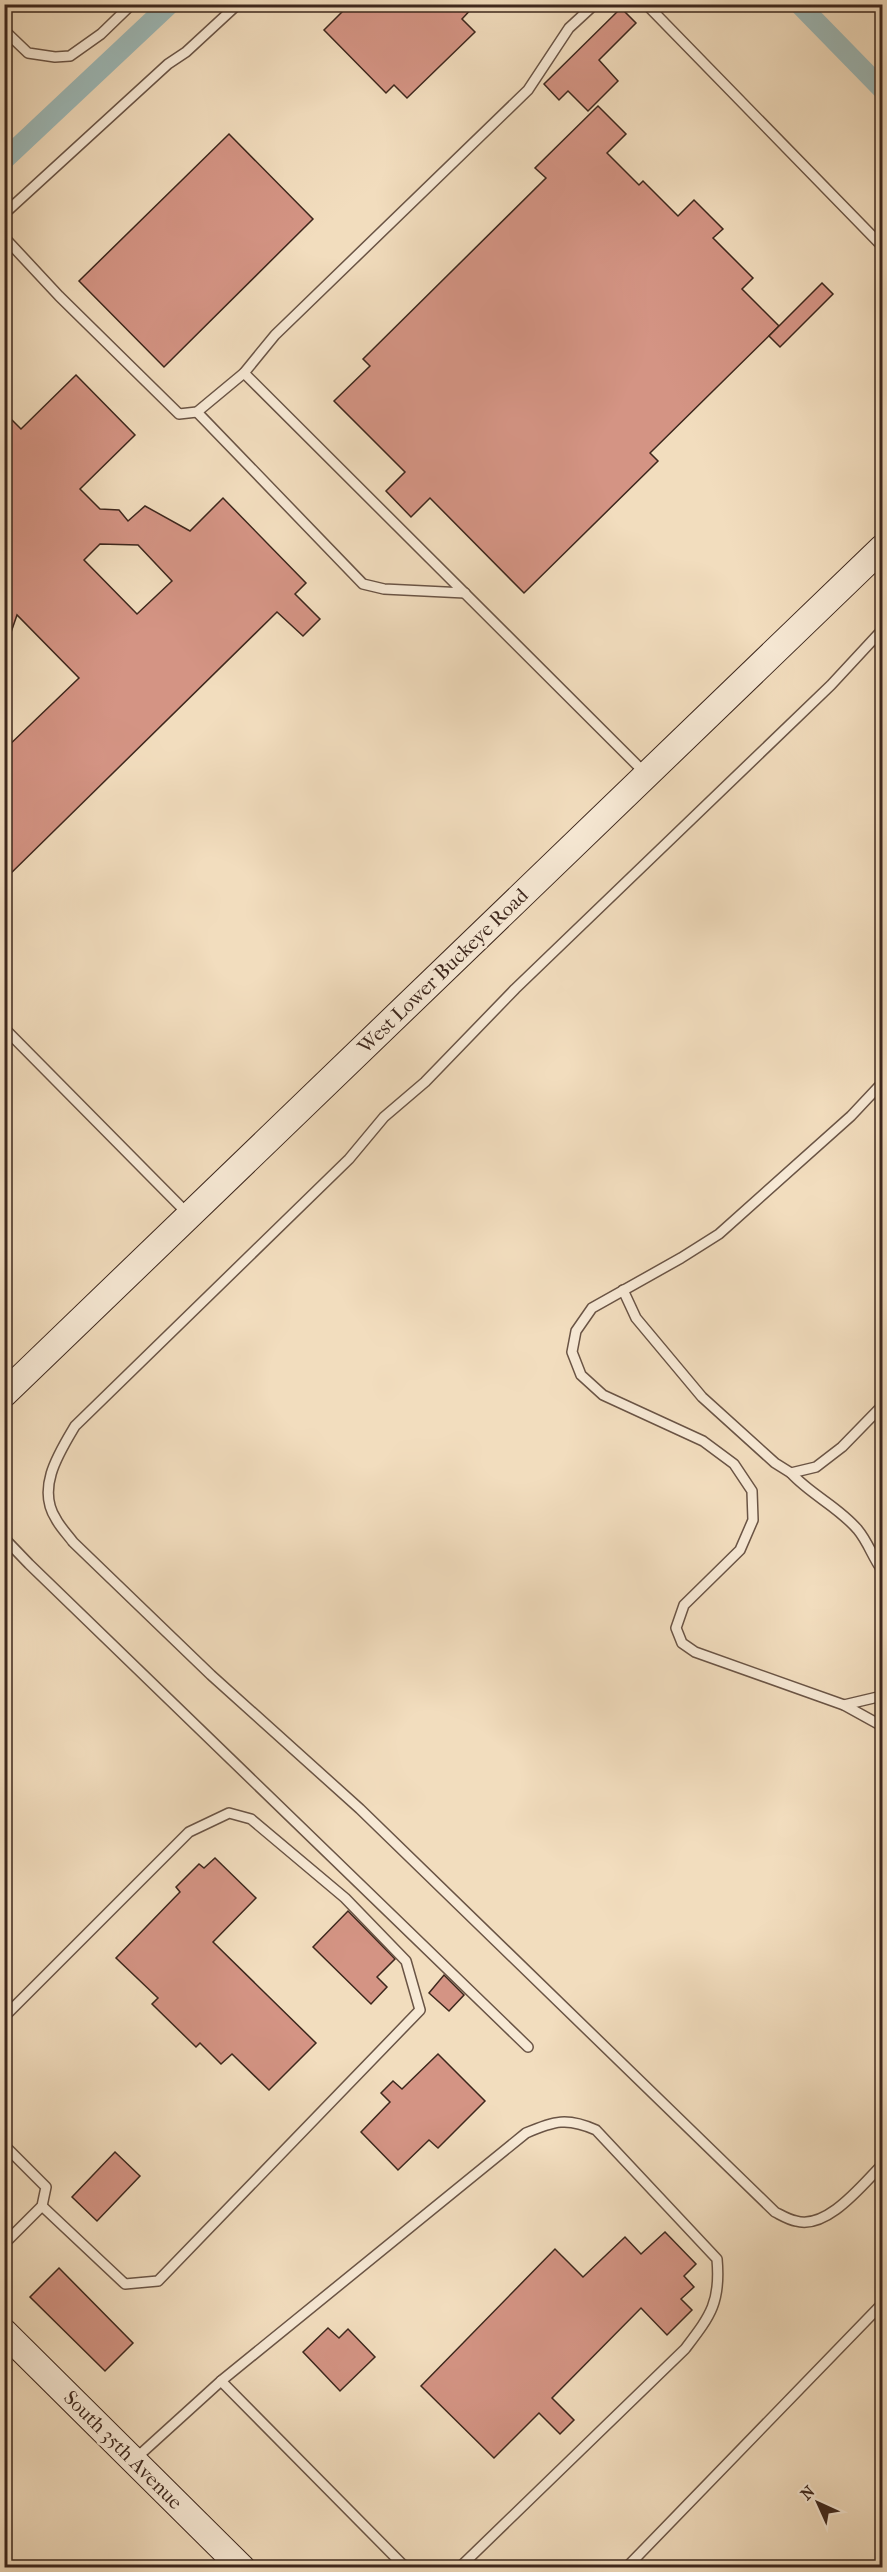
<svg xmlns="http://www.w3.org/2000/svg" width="887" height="2572" font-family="'IM FELL French Canon',serif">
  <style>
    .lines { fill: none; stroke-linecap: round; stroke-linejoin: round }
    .canal { stroke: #9dbab9; stroke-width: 20 }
    .building { fill: #d49484; stroke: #3d271d; stroke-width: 1.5; fill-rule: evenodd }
    .lane-casing { stroke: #6a5445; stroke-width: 12 }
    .secondary-casing { stroke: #3d271d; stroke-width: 28 }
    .lane { stroke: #f7e9d5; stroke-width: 9 }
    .secondary { stroke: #f7e9d5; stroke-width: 26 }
    .labels { text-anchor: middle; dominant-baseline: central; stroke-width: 6; stroke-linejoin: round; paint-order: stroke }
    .street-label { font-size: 20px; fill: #3d271d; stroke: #f7e9d5 }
  </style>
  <rect width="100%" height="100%" fill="#f2ddbe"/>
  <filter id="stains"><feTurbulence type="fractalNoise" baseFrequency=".00333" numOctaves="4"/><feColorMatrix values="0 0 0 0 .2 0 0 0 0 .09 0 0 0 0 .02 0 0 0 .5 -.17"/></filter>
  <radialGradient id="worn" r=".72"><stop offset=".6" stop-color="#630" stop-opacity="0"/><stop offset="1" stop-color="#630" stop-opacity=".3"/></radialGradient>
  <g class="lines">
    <!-- canal -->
    <g class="canal">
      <polyline points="799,4 882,89"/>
      <polyline points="4,160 170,4"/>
    </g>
  </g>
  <!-- building -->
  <g class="building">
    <polygon points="350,4 476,4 462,19 475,32 407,98 394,85 386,93 324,30"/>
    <polygon points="621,8 636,23 599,60 618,81 588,111 568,91 559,100 544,84"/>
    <polygon points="598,106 626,134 607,153 639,185 643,181 678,216 694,200 723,229 713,238 753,278 742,289 779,326 650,453 658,461 524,593 430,498 411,517 386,491 405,472 334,401 370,366 363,359 546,178 535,168"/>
    <polygon points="229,134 313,219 164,367 79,281"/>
    <polygon points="822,283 833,294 780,347 769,336"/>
    <path d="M76,375L135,435L80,489L100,509L119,510L128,521L145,506L190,531L223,498L306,583L295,594L320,619L303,636L277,612L4,880V750L79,678L17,615L7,644H4V412L21,429ZM100,544L138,545L172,581L137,614L84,560Z"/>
    <polygon points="215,1858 256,1898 213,1942 316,2043 269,2090 232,2054 221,2064 200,2043 196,2047 152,2004 158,1998 116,1958 180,1892 176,1887 199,1864 204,1868"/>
    <polygon points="348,1911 395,1959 377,1977 387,1987 371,2004 313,1947"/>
    <polygon points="444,1975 464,1995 449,2011 429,1993"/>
    <polygon points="438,2054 485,2101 438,2148 429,2140 398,2170 361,2132 390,2102 381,2093 393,2081 402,2089"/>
    <polygon points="115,2152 140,2176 97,2221 72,2197"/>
    <polygon points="665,2232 696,2264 684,2276 694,2287 681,2299 692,2310 667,2335 641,2308 552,2398 574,2420 560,2434 539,2413 494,2458 421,2386 555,2249 583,2277 625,2237 641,2254"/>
    <polygon points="59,2268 133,2343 105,2371 30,2297"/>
    <polygon points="328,2328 339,2338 348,2329 375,2357 340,2391 303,2352"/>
  </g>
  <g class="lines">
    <!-- lane casing -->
    <g class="lane-casing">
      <g id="lane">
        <polyline points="595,4 569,28 528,90 275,335 244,373 646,774"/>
        <polyline points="646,4 882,246"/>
        <polyline points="4,30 28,53 55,57 70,56 101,34 132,4"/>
        <polyline points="4,214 168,64 186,52 238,4"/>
        <polyline points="4,237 59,296 179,414 197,412 244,373"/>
        <polyline points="197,412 363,584 384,589 465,593"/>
        <path d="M882,630L831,685L515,989L425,1082L384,1117L349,1159L75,1426C59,1453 36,1488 56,1519C60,1527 68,1535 73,1542L211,1675L360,1809L775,2212C781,2215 789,2220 796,2221C827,2230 862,2185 882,2165"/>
        <polyline points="4,1028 188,1214"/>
        <polyline points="882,1083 851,1116 719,1234 681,1258 592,1308 576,1331 572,1352 581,1375 603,1395 703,1441 734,1464 752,1491 753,1520 740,1550 684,1605 676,1628 682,1643 695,1652 844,1705 882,1726"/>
        <polyline points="623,1290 636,1318 702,1397 775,1463 791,1473 816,1467 842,1447 882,1406"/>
        <path d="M791,1473C811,1495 839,1507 858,1530C868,1542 873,1558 882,1570"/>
        <polyline points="4,1538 29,1564 528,2047"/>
        <polyline points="844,1705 882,1696"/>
        <polyline points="4,2017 189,1832 229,1813 251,1819 345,1898 406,1961 420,2010 158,2281 125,2284 42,2206"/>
        <polyline points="4,2145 46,2187 42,2206 4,2244"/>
        <polyline points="221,2381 402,2564 410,2568"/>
        <path d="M135,2459L221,2381L526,2133C554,2121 567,2117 596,2130L717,2259C721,2303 710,2316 685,2349L459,2568"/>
        <polyline points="626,2568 882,2304"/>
      </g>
    </g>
    <!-- secondary casing -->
    <g class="secondary-casing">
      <g id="secondary">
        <polyline points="4,1394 882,548"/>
        <polyline points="4,2332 242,2568"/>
      </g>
    </g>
    <!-- lane -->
    <use href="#lane" class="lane"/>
    <!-- secondary -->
    <use href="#secondary" class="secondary"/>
  </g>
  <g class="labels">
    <!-- street labels -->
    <g class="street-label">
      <text transform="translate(443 971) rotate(-44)">West Lower Buckeye Road</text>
      <text transform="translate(123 2450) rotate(45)">South 35th Avenue</text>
    </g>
  </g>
  <!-- margin -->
  <rect width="887" height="2572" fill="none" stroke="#f2ddbe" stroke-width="24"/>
  <rect x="6" y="6" width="875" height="2560" fill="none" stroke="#3d271d" stroke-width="3"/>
  <rect x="12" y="12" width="863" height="2548" fill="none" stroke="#3d271d" stroke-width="1.5"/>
  <!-- north arrow -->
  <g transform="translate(818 2503) rotate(315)" stroke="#f7e9d5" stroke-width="4.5" paint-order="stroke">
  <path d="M0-4.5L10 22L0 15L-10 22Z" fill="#3d271d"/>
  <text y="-9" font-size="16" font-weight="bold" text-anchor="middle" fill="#3d271d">N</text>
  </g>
  <rect width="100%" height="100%" filter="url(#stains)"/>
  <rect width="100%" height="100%" fill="url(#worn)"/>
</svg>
